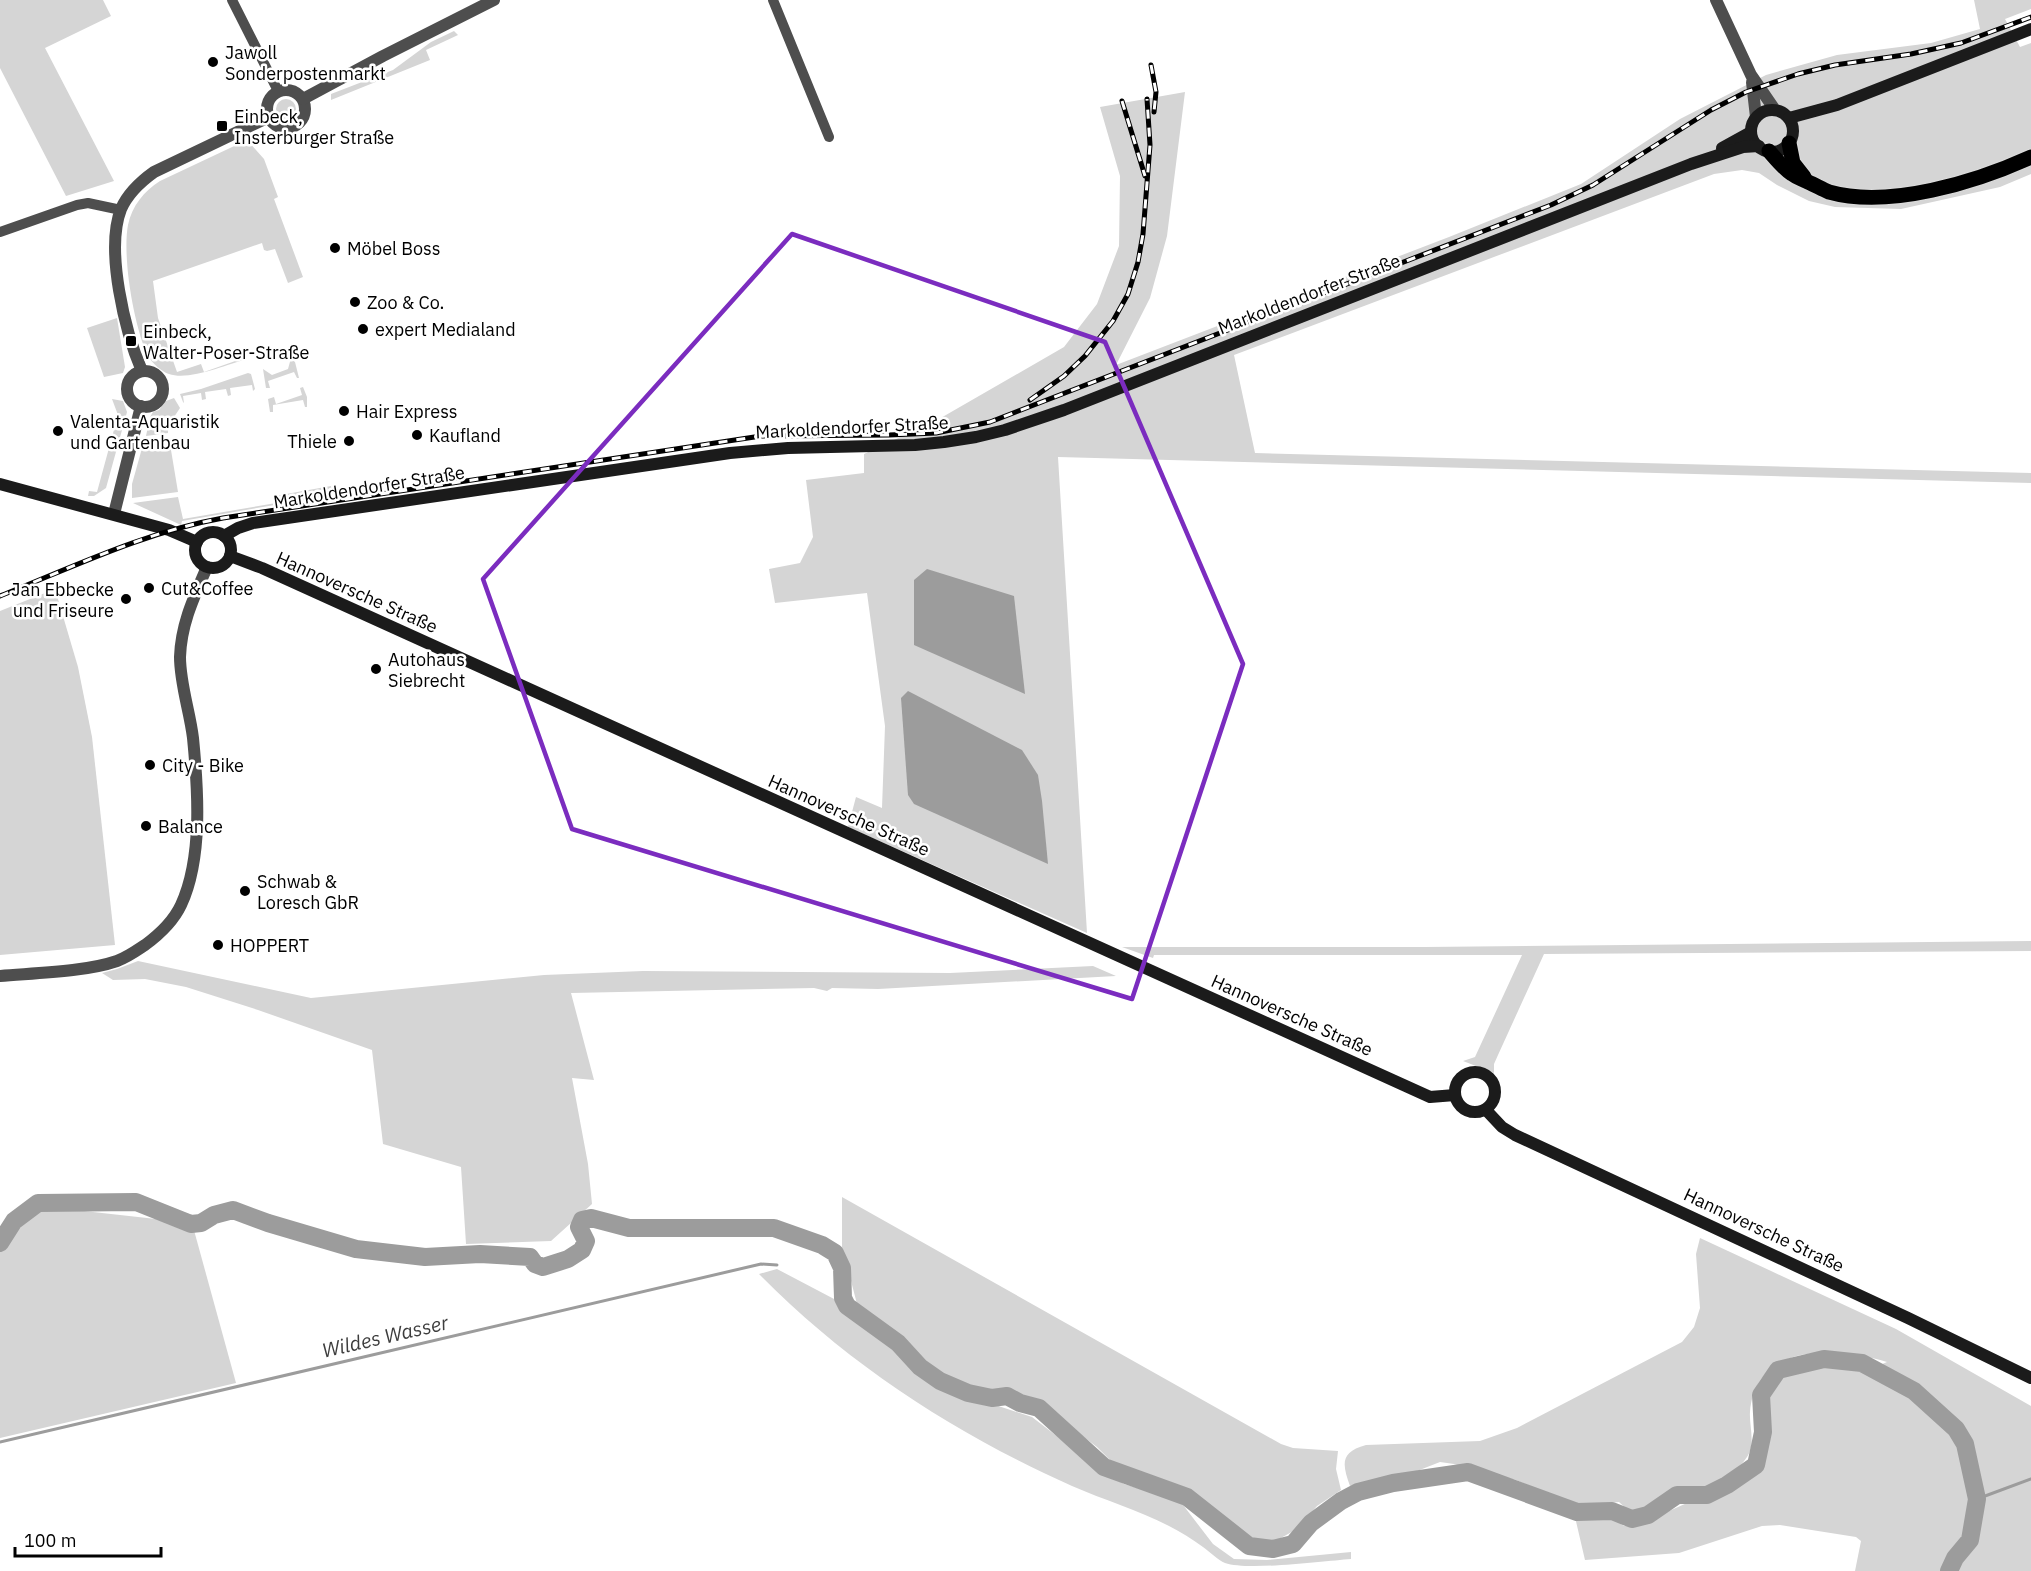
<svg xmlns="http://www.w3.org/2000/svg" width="2031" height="1571" font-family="'IBM Plex Sans',sans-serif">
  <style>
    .green { fill: #d5d5d5 }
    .water { fill: #9c9c9c }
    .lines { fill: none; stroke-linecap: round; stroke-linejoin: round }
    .stream { stroke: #9c9c9c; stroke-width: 3 }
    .river { stroke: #9c9c9c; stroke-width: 18 }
    .primary-casing { stroke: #dbdbdb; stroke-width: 17 }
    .minor { stroke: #4e4e4e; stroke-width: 10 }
    .tertiary { stroke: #4e4e4e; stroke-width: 12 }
    .secondary { stroke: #1b1b1b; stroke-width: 12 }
    .primary { stroke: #000; stroke-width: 15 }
    .rail-casing { stroke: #000; stroke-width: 5 }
    .rail { stroke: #fff; stroke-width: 3; stroke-dasharray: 9; stroke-linecap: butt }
    .marked { fill: none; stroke: #7b2cbf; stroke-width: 4.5; stroke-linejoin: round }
    .poi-dot { fill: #000; stroke: #fff; stroke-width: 2 }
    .labels { text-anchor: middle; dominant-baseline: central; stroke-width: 5; stroke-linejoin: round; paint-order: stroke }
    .poi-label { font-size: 18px; fill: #000; stroke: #fff; text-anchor: start }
    .street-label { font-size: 18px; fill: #000; stroke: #fff }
    .water-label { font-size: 20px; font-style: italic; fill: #3d3d3d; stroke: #fff }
  </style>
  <rect width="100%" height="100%" fill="#fff"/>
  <!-- green -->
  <g class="green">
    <polygon points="0,0 103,0 111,16 45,48 114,181 66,196 0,68"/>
    <polygon points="1974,0 2031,0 2031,9 2005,19 2020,47 2031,43 2031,174 2000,187 1901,209 1835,207 1809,201 1777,185 1759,173 1742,170 1714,174 1234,355 1255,453 2031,473 2031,483 1058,457 1087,933 848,827 856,797 882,808 885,726 867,593 775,603 769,569 800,563 813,537 806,480 864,473 864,454 939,419 1064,347 1097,304 1119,246 1120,176 1100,107 1185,92 1167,236 1150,298 1116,365 1449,237 1581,184 1680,119 1766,75 1837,55 1931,43 1980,29"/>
    <polygon points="454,31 458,35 426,50 430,60 331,100 331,94 393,70 431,42"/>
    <circle cx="286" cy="109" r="10"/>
    <path d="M247,140L264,159L278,197L274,199L303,277L288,283L275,249L267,251L264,250L262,243L153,281L158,318L177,372L201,364L204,372L241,359L240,351L243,350L246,359C226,365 189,381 169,374C162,372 152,363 148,356C134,327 122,257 128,225C132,206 144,191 160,181Z"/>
    <polygon points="117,318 125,367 123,373 104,377 87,328"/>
    <polygon points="291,358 295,362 299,378 297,378 294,372 268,381 270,388 266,388 263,369 272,375 288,369"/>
    <polygon points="248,373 251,374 255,389 253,391 252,385 230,388 231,395 228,396 226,389 205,392 206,399 202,400 201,393 183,396 184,403 183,402 180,394 201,389"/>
    <polygon points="303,387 307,397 307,407 305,407 303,400 273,405 273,412 270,412 268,399 274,397 276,404 302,395 300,388"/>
    <polygon points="174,398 180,408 168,426 168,433 146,436 150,417 153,412 159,410 166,401"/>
    <polygon points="112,399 123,401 127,412 106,488 94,496 88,496 89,491 97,492 118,415"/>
    <polygon points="169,438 178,492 132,498 132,484 144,441"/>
    <polygon points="331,486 333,495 182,521 181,525 133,503 178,497 183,519 276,503 275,496"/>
    <polygon points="55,589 78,667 92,737 115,945 0,955 0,611"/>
    <polygon points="2031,941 2031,951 1544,954 1498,1055 1494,1064 1494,1073 1463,1061 1475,1057 1522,955 1154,955 1153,958 1122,947 1425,947"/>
    <polygon points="138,961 311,998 544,975 643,971 950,973 1093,966 1116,976 878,989 832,988 827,991 814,988 571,993 594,1080 572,1078 588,1164 592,1204 551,1241 466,1244 461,1167 383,1144 372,1050 258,1010 186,987 145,979 113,980 102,973 117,969"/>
    <polygon points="842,1197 1281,1444 1293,1448 1338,1451 1336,1469 1341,1490 1317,1506 1297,1529 1272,1543 1251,1543 1192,1492 1115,1465 1097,1447 1031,1397 1020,1396 1010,1390 987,1391 964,1387 931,1370 894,1330 868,1315 857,1304 850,1277 849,1264 842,1250"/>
    <polygon points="39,1206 192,1223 236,1383 0,1438 0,1250 17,1223"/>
    <path d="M1700,1238L1896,1329L2031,1406V1571H1855L1861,1541L1856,1537L1780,1525L1762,1526L1679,1553L1585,1560L1575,1517L1609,1516L1624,1526L1640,1524L1687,1503L1704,1504L1752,1477L1760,1467L1768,1433L1767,1398L1780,1376L1821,1366L1853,1365L1868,1370L1887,1362C1838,1347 1756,1341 1750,1412C1749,1426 1756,1444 1747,1457C1738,1471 1719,1483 1703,1487C1697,1488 1690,1486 1684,1488C1674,1490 1666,1499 1657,1504C1649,1509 1639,1510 1630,1512L1619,1502L1578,1506L1516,1480L1454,1464L1440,1462L1417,1471L1350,1486C1342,1464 1340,1452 1366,1445L1480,1441L1517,1428L1682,1342L1694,1327L1700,1308L1696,1254Z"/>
    <path d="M777,1269L836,1300L838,1305L876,1331L926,1376L947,1389L1032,1417L1102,1471L1124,1484L1180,1501L1213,1544L1234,1559L1267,1560L1351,1552V1559C1324,1561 1248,1571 1225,1563C1218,1560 1210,1552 1203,1547C1192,1539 1181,1532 1169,1526C1138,1510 1104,1500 1072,1486C957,1435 847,1364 759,1274Z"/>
  </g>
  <!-- water -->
  <g class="water">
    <polygon points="927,569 1014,596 1025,694 914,645 914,580"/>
    <polygon points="908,691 1022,750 1038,775 1042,801 1048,864 914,804 908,795 901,698"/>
  </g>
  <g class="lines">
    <!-- stream -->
    <g class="stream">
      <polyline points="0,1442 761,1264 777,1265"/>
      <polyline points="1977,1499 2031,1479"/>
    </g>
    <!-- river -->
    <polyline class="river" points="0,1243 14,1221 38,1203 136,1202 191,1224 201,1223 214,1215 233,1210 268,1223 356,1249 425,1257 480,1254 530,1257 535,1264 543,1267 568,1259 582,1250 586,1241 579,1227 582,1220 591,1218 629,1228 774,1228 822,1245 835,1253 842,1268 843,1298 847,1306 898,1343 920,1367 940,1381 968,1393 992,1398 1007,1396 1020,1403 1039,1408 1104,1467 1187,1497 1249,1546 1273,1549 1293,1544 1311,1523 1341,1501 1358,1492 1393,1483 1468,1472 1577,1512 1612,1511 1632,1519 1648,1515 1677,1495 1707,1495 1727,1485 1756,1465 1763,1432 1761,1395 1778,1370 1824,1359 1862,1363 1914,1391 1956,1429 1965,1444 1977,1499 1970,1540 1955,1558 1949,1571"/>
    <!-- primary casing -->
    <g class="primary-casing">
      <g id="primary">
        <polyline points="1789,143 1793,163 1804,177"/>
        <path d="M1769,151C1776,159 1783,168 1792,174C1797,178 1803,179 1808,182C1815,185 1822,189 1829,192C1889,209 1976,182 2031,157"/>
      </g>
    </g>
    <!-- minor -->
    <g class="minor">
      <polyline points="232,0 278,91"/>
      <polyline points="773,0 829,137"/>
      <polyline points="0,232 77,205 88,203 121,210"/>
    </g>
    <!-- tertiary -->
    <g class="tertiary">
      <polyline points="1716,0 1751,75 1775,110"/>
      <polyline points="1752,82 1756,117"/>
      <circle cx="286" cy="109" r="19"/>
      <polyline points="303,99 383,56 494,0"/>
      <path d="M142,371C125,332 105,250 121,209C128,193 140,182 154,172L269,117"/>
      <circle cx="145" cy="389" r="18"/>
      <polyline points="114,514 141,406"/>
      <path d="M0,976C35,973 85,972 117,961C128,957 136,951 145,945C160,934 173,922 181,905C203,858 198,789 193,738C190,712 180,684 180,657C181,624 194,597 207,567"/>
    </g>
    <!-- secondary -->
    <g class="secondary">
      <circle cx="1772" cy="131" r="21"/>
      <polyline points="1789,118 1837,105 2031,29"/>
      <polyline points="1722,148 1751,132"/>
      <polyline points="0,484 169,530 197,542"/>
      <circle cx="213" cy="550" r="18"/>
      <polyline points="224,536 238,528 253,523 730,453 788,448 915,445 944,442 976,437 1005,430 1064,410 1691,164 1743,147 1759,146"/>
      <polyline points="230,556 262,568 1430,1097 1455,1095"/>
      <circle cx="1475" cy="1092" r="20"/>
      <polyline points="1486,1110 1502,1127 1515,1135 1908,1318 2031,1378"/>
    </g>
    <!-- primary -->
    <use href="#primary" class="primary"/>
    <!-- rail casing -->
    <g class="rail-casing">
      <g id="rail">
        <polyline points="1151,65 1156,92 1154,112"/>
        <polyline points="1122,101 1145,176"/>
        <polyline points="1030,400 1064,376 1085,356 1113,321 1128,294 1138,262 1143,234 1150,145 1147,99"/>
        <path d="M0,596C73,567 145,532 223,518L761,436L889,435L936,433L990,422L1551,205L1593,185L1711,110L1746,92L1798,74L1835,65L1911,54L1961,43L2031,17"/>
      </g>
    </g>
    <!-- rail -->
    <use href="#rail" class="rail"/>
  </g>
  <!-- marked area -->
  <path class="marked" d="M792,234L1105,342L1243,664L1132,999L572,829L483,579Z"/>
  <!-- markers -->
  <g class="poi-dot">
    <circle cx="213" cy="62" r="6"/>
    <rect x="216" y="120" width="12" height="12" rx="3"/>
    <circle cx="335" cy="248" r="6"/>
    <circle cx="355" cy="302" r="6"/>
    <circle cx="363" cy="329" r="6"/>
    <rect x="125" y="335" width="12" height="12" rx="3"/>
    <circle cx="344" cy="411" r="6"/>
    <circle cx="58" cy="431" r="6"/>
    <circle cx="417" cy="435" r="6"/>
    <circle cx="349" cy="441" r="6"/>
    <circle cx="149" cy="588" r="6"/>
    <circle cx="126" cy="599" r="6"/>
    <circle cx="376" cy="669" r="6"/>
    <circle cx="150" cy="765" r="6"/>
    <circle cx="146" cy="826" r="6"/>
    <circle cx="245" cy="891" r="6"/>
    <circle cx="218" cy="945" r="6"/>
  </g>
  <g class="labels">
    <!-- poi labels -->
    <g class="poi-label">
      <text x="225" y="52">Jawoll<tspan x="225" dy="21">Sonderpostenmarkt</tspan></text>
      <text x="234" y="116">Einbeck,<tspan x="234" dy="21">Insterburger Straße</tspan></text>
      <text x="347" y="248">Möbel Boss</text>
      <text x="367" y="302">Zoo &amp; Co.</text>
      <text x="375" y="329">expert Medialand</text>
      <text x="143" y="331">Einbeck,<tspan x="143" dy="21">Walter-Poser-Straße</tspan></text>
      <text x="356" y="411">Hair Express</text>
      <text x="70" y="421">Valenta-Aquaristik<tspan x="70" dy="21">und Gartenbau</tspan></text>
      <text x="429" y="435">Kaufland</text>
      <text x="337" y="441" text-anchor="end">Thiele</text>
      <text x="161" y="588">Cut&amp;Coffee</text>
      <text x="114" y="589" text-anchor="end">Jan Ebbecke<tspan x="114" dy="21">und Friseure</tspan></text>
      <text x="388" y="659">Autohaus<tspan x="388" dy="21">Siebrecht</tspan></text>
      <text x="162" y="765">City - Bike</text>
      <text x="158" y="826">Balance</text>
      <text x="257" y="881">Schwab &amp;<tspan x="257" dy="21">Loresch GbR</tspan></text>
      <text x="230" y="945">HOPPERT</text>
    </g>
    <!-- street labels -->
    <g class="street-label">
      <text transform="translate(1309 294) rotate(-21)">Markoldendorfer Straße</text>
      <text transform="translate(852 427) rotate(-3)">Markoldendorfer Straße</text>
      <text transform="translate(369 487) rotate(-9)">Markoldendorfer Straße</text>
      <text transform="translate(357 592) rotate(24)">Hannoversche Straße</text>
      <text transform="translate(849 815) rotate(24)">Hannoversche Straße</text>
      <text transform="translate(1292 1015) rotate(24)">Hannoversche Straße</text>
      <text transform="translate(1764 1230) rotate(25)">Hannoversche Straße</text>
    </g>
    <!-- water labels -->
    <g class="water-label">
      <text transform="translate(385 1336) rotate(-13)">Wildes Wasser</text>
    </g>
  </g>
  <!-- scale -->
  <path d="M15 1547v9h146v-9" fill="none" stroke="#000000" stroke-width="3"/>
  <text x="24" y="1547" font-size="18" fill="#000000" stroke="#ffffff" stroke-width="4.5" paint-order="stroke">100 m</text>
</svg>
